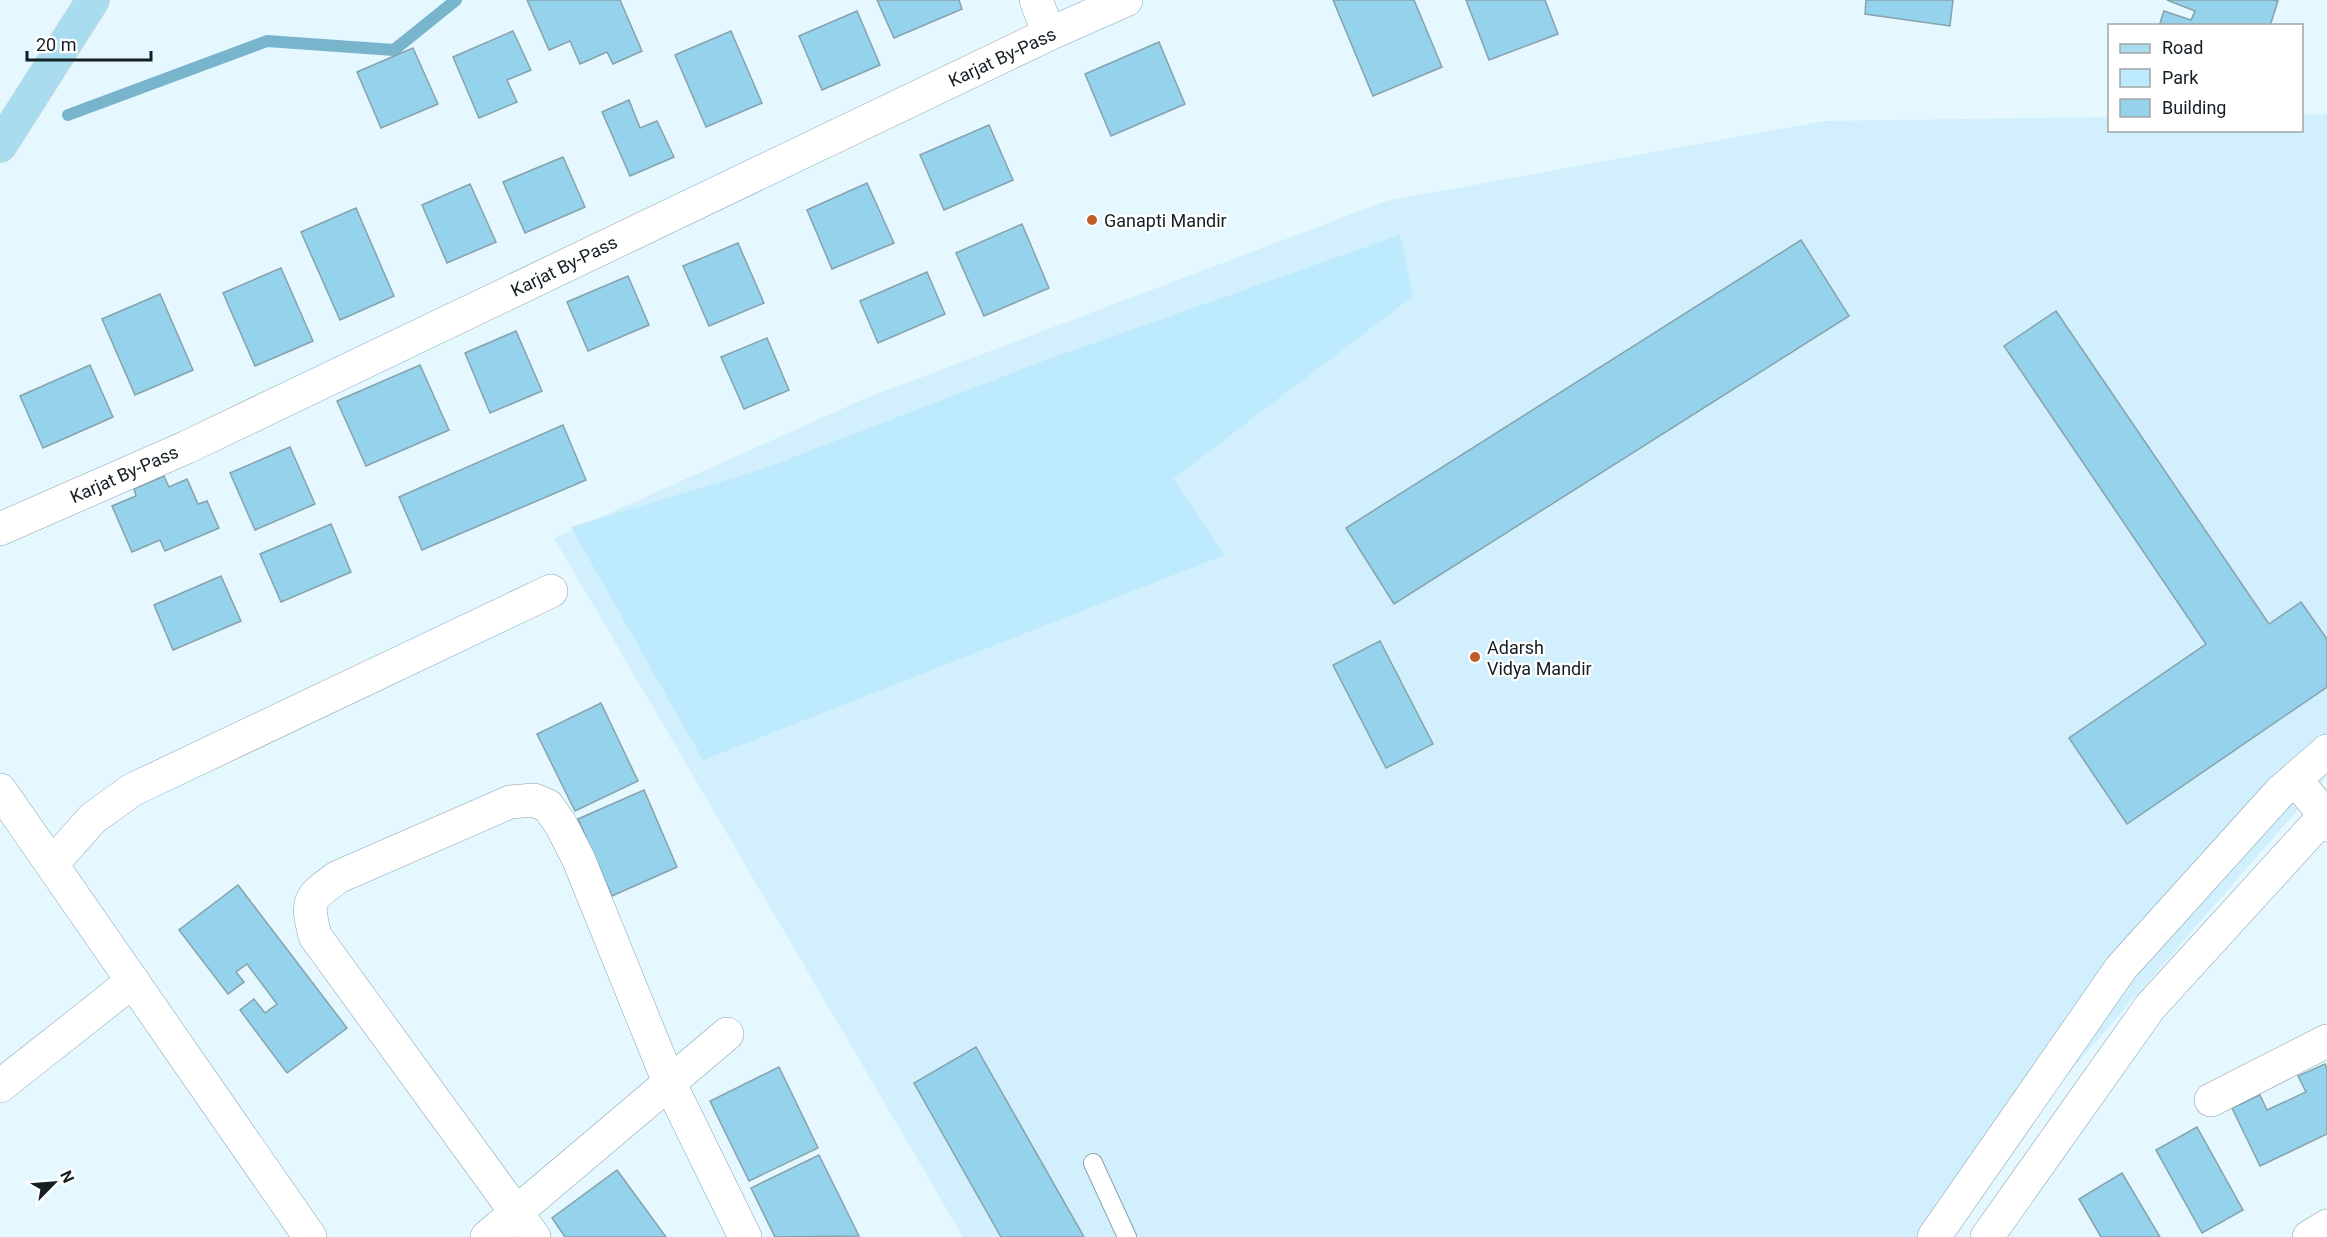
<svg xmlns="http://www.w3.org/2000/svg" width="2327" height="1237" font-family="Roboto,sans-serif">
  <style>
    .built { fill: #d1effc }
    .green { fill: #beeafd }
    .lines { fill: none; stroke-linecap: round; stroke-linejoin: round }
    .stream { stroke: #78b5cd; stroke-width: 12 }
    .building { fill: #95d2eb; stroke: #86a2ad; stroke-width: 1.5 }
    .service-casing { stroke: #87a3ae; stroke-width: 20 }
    .minor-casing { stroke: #87a3ae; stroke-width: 34 }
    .tertiary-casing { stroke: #87a3ae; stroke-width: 34 }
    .secondary-casing { stroke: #87a3ae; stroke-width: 34 }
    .primary-casing { stroke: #d5d7d7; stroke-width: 34 }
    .service { stroke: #fff; stroke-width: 18 }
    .minor { stroke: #fff; stroke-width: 33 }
    .tertiary { stroke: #fff; stroke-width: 33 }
    .secondary { stroke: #fff; stroke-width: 33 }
    .primary { stroke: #aadcef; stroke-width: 33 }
    .poi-dot { fill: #c05c28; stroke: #fff; stroke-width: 2 }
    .labels { text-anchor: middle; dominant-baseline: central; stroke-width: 4.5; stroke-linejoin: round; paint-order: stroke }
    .street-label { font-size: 18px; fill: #141f23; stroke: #fff }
    .poi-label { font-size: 18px; fill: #141f23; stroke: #fff; text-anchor: start }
  </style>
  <rect width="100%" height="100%" fill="#e6f8ff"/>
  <!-- built -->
  <polygon class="built" points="2327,114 2327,776 1926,1237 963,1237 554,538 864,399 1386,201 1824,121 2109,117 2110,130 2302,130 2302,115"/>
  <!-- green -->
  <polygon class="green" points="1400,235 1413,296 1173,479 1224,555 703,760 571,527 760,470 1046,360"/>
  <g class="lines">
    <!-- stream -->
    <polyline class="stream" points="68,115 267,41 394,50 456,0"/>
  </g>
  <!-- building -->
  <g class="building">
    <polygon points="527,0 620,0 642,51 613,64 607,52 580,64 570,41 549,50"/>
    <polygon points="877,0 959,0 962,9 894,38"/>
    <polygon points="1333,0 1414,0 1442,67 1373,96"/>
    <polygon points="1466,0 1545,0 1558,34 1489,60"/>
    <polygon points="1866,0 1953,0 1950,26 1865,14"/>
    <polygon points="2167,0 2274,0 2278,1 2270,26 2159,26 2164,11 2191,20 2195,11"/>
    <polygon points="857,11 880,65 822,90 799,36"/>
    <polygon points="513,31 531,70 507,80 517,102 479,118 453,57"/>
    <polygon points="731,31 762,103 706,127 675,55"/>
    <polygon points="1159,42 1185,104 1111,136 1085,74"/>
    <polygon points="413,48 438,104 381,128 357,72"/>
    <polygon points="629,100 640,128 657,121 674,157 630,176 602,112"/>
    <polygon points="989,125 1013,180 944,210 920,155"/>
    <polygon points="563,157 585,207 525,233 503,182"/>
    <polygon points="867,183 894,243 832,269 807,210"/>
    <polygon points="470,184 496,242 447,263 422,205"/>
    <polygon points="356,208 394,296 340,320 301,232"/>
    <polygon points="1022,224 1049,288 984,316 956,253"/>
    <polygon points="1801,240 1849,316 1394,604 1346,528"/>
    <polygon points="738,243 764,303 709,326 683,266"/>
    <polygon points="281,268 313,341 255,366 223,293"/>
    <polygon points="927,272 945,314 878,343 860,301"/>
    <polygon points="628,276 649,325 588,351 567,302"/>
    <polygon points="160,294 193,370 135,395 102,319"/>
    <polygon points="2056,311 2269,624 2301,602 2327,639 2327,687 2127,824 2069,738 2206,644 2004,346"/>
    <polygon points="516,331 542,391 490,413 465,353"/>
    <polygon points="767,338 789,390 744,409 721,357"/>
    <polygon points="90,365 113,417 43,448 20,396"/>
    <polygon points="420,365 449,430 366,466 337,401"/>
    <polygon points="563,425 586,480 422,550 399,497"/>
    <polygon points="290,447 315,504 255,530 230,473"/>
    <polygon points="164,476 169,487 187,479 198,504 207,501 219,528 165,551 160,540 132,552 112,506 136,496 134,489"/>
    <polygon points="331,524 351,572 281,602 260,554"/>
    <polygon points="221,576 241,621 173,650 154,605"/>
    <polygon points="1380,641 1433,744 1386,768 1333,665"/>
    <polygon points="601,703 638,781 575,811 537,734"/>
    <polygon points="644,790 677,867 612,896 578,819"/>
    <polygon points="238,885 347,1028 287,1073 240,1010 254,999 265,1013 277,1004 247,964 236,972 244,982 228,994 179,930"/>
    <polygon points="976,1047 1084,1237 1001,1237 914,1083"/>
    <polygon points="2325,1064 2327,1069 2327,1134 2260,1166 2232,1108 2260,1095 2267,1110 2306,1092 2298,1076"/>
    <polygon points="779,1067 818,1148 749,1181 710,1101"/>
    <polygon points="2197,1127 2243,1210 2202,1233 2156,1150"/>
    <polygon points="819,1155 859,1236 775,1237 751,1188"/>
    <polygon points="617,1170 666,1237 565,1237 552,1218"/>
    <polygon points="2122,1173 2160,1237 2101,1237 2079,1199"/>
  </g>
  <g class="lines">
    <!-- service casing -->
    <g class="service-casing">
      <polyline id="service" points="1093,1163 1127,1237"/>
    </g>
    <!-- minor casing -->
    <g class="minor-casing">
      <g id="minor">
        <polyline points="1036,0 1049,34"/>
        <polyline points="2295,779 2325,815 2327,825"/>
        <polyline points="0,790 310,1237"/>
        <polyline points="52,864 93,818 132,790 551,591"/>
        <polyline points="0,1086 133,981"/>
        <polyline points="2211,1100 2327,1041"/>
        <polyline points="487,1237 727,1034"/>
        <path d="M534,1237L315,936C306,899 308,899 338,877L510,802L534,800L548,806L561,825L578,858L669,1082L745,1237"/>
        <polyline points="2309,1237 2327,1226"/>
      </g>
    </g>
    <!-- tertiary casing -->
    <g class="tertiary-casing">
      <g id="tertiary">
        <polyline points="1934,1237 2121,968 2280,792 2327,751"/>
        <polyline points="1987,1237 2150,1007 2327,813"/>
      </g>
    </g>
    <!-- secondary casing -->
    <g class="secondary-casing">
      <polyline id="secondary" points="0,529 187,447 1049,34 1126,0"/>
    </g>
    <!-- primary casing -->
    <g class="primary-casing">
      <polyline id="primary" points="0,146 93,0"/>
    </g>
    <!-- service -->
    <use href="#service" class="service"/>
    <!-- minor -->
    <use href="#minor" class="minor"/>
    <!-- tertiary -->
    <use href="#tertiary" class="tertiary"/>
    <!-- secondary -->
    <use href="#secondary" class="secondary"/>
    <!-- primary -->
    <use href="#primary" class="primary"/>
  </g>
  <!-- markers -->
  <g class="poi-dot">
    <circle cx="1092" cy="220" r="6"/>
    <circle cx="1475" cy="657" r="6"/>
  </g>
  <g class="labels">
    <!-- street labels -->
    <g class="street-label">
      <text transform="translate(1002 57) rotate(-25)">Karjat By-Pass</text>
      <text transform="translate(564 266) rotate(-26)">Karjat By-Pass</text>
      <text transform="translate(124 474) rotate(-24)">Karjat By-Pass</text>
    </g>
    <!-- poi labels -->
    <g class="poi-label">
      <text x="1104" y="220">Ganapti Mandir</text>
      <text x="1487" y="647">Adarsh<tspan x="1487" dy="21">Vidya Mandir</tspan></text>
    </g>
  </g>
  <!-- legend -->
  <rect x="2108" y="24" width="195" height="108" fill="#ffffff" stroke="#a1a5a7" stroke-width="1.5"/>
  <rect x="2120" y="44" width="30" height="9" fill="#aadcef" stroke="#a1a5a7" stroke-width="1.5"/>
  <text x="2162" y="54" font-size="18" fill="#141f23">Road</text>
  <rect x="2120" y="69" width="30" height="18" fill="#beeafd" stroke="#a1a5a7" stroke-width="1.5"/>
  <text x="2162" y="84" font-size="18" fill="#141f23">Park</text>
  <rect x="2120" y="99" width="30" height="18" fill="#95d2eb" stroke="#a1a5a7" stroke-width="1.5"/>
  <text x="2162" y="114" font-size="18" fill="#141f23">Building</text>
  <!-- north arrow -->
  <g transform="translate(54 1183) rotate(65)" stroke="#ffffff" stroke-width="4.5" paint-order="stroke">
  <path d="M0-4.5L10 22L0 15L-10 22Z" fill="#141f23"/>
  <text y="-9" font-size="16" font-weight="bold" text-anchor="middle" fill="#141f23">N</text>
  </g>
  <!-- scale -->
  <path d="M27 51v9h124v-9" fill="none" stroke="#141f23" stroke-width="3"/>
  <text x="36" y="51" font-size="18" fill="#141f23" stroke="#ffffff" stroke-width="4.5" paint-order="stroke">20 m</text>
</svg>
